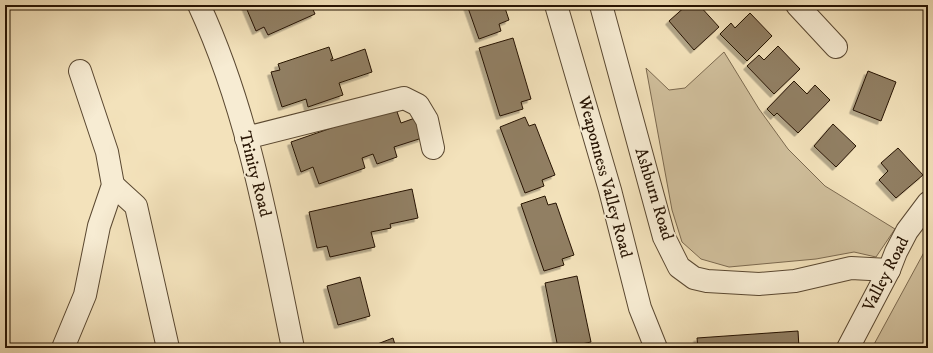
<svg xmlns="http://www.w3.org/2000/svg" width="933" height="353" font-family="'IM FELL DW Pica',serif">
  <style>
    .green { fill: #d0bf9c; stroke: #7c6a50 }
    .building { fill: #917f63; stroke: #271403; filter: url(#shadow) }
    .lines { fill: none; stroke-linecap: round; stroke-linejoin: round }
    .minor-casing { stroke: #5a4831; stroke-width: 24 }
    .minor { stroke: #f7ecd3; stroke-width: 22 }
    .labels { text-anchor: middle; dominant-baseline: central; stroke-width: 4; stroke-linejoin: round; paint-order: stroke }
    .street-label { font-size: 17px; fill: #271403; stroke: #f7ecd3 }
  </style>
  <defs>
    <filter id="shadow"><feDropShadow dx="-3.5" dy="3.5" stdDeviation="0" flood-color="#0004"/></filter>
  </defs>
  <rect width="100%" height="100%" fill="#f3e2bb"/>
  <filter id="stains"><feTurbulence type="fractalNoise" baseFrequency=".005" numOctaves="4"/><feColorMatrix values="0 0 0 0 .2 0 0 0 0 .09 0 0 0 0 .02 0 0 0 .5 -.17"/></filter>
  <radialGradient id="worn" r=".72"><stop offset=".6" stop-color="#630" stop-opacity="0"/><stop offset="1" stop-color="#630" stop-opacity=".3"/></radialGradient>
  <!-- green -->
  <g class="green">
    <polygon points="724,52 759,109 788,149 825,186 895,229 876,257 854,252 816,259 729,267 701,259 682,242 672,210 646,68 669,90 685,88"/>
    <polygon points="928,245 928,348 872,348"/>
  </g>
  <!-- building -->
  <g class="building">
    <polygon points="245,5 311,5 315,14 268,35 264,27 256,31"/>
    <polygon points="467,5 504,5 509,20 499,24 501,31 479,39"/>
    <polygon points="687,5 699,5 719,27 694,50 669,21"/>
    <polygon points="750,13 772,36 747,61 720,34 731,23 735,28"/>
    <polygon points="513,38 531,99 521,102 523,109 500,116 479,48"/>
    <polygon points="778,46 800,69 774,94 747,66 759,55 764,60"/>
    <polygon points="329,47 333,59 331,59 331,61 365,49 372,72 339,83 343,95 308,107 306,99 282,107 271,72 280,70 278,64"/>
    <polygon points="868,71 896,82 881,121 853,110"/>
    <polygon points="794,81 807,94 815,85 830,100 798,133 777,113 774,116 767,109"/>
    <polygon points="395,106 401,123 415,118 422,138 394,147 397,157 377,164 373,154 362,158 365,168 319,184 313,167 301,172 291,142"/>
    <polygon points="525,117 529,126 535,124 555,175 542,180 544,186 525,193 500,127"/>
    <polygon points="833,124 856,146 836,167 814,146"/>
    <polygon points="898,148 923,175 896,198 879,180 888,171 881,163"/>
    <polygon points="412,189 418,218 390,224 391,228 371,232 375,247 330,257 327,246 317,248 309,212"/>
    <polygon points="545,196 548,205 556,203 574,255 562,259 564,265 544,271 521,204"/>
    <polygon points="577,276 591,342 563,348 558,348 545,283"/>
    <polygon points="360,277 370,316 338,325 327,286"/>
    <polygon points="798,331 799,348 698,348 697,338"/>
    <polygon points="393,338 396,348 367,348"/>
  </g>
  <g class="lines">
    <!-- minor casing -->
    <g class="minor-casing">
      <g id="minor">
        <path d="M199,5C249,113 269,232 293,348"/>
        <polyline points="556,5 610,190 640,308 656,348"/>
        <polyline points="601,5 664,237 679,267 694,278 707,281 759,284 795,281 851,268 889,270"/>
        <polyline points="797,5 836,47"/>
        <polyline points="246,138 404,98 418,105 427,120 433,148"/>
        <polyline points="113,185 136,206 168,348"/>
        <polyline points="63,348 85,295 99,226 113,185 107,152 80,71"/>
        <polyline points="848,348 889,270 896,252 907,231 928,203"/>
      </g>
    </g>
    <!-- minor -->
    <use href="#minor" class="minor"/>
  </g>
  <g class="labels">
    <!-- street labels -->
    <g class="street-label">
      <text transform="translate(255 174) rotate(76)">Trinity Road</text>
      <text transform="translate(605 177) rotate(75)">Weaponness Valley Road</text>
      <text transform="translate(654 194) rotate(73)">Ashburn Road</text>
      <text transform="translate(886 274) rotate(-63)">Valley Road</text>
    </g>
  </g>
  <!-- margin -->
  <rect width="933" height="353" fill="none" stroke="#f3e2bb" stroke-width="20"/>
  <rect x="6" y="6" width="921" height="341" fill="none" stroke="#271403" stroke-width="2"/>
  <rect x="10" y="10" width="913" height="333" fill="none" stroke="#271403"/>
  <rect width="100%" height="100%" filter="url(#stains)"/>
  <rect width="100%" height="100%" fill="url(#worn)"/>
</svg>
